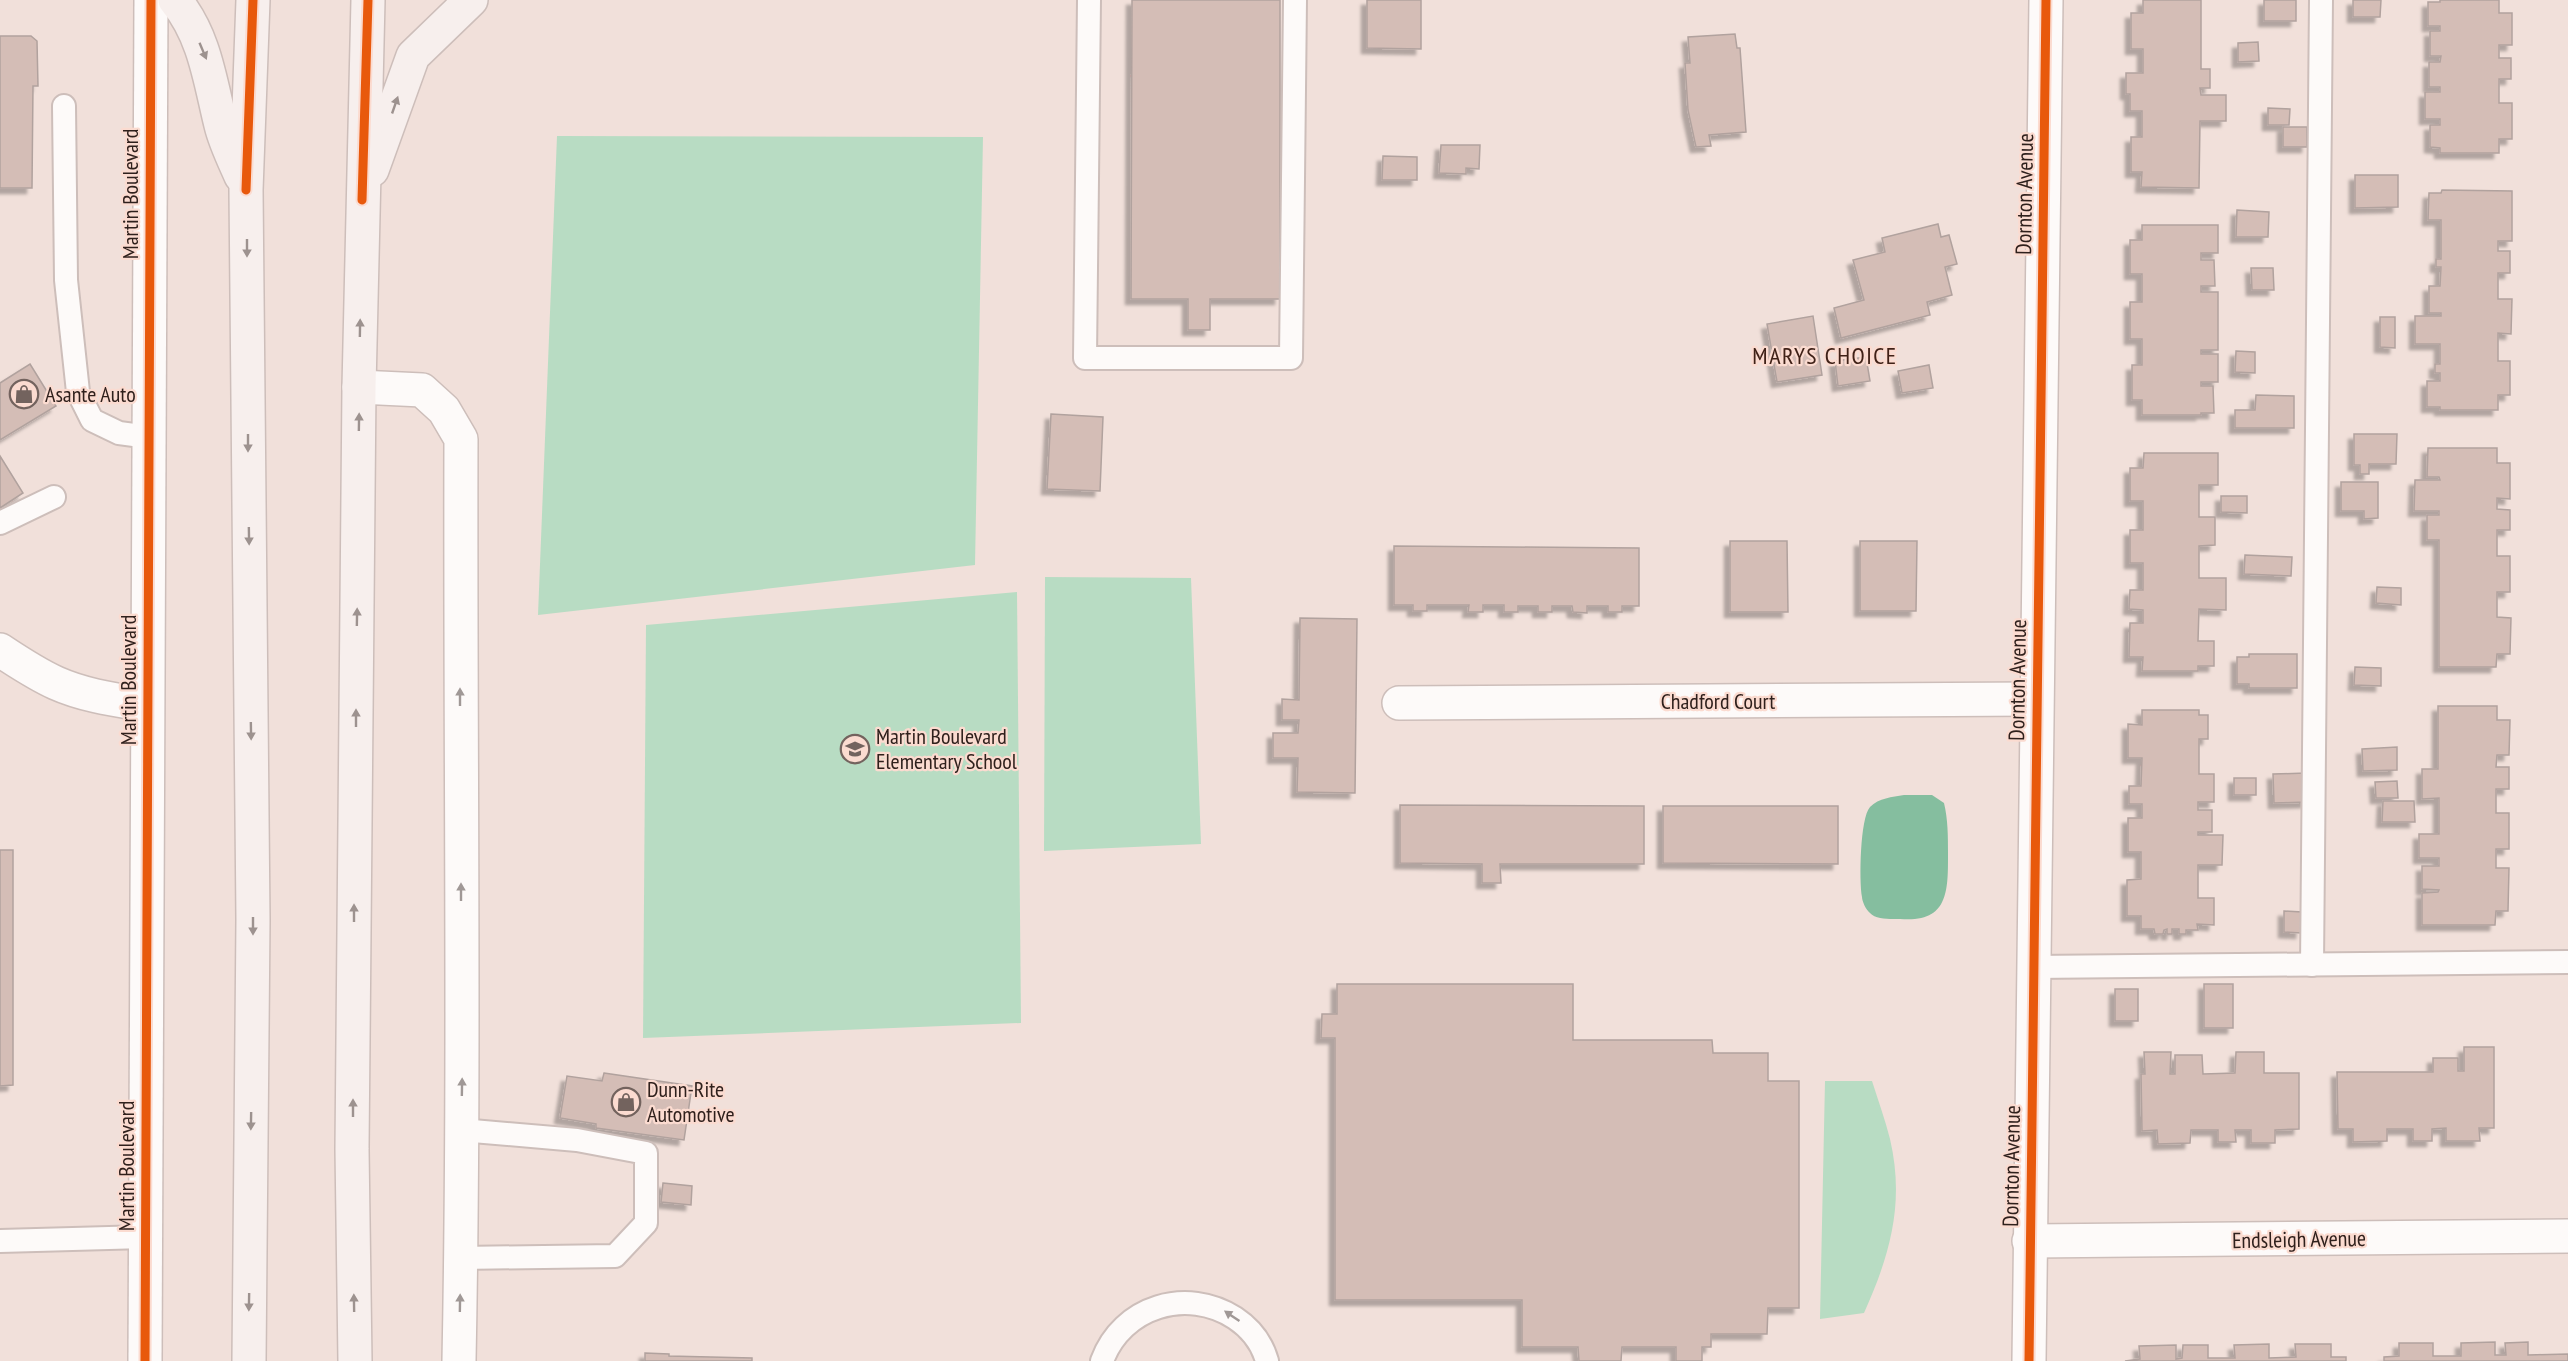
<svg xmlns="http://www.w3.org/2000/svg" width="2568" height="1361" font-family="'PT Sans Narrow',sans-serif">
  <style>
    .green { fill: #b8dcc3 }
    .water { fill: #85be9f }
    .building { fill: #d4bdb6; stroke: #b1a29e; stroke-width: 1.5; filter: url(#shadow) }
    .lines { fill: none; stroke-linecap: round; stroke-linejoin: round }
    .lane-casing { stroke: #cdbeba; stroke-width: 26 }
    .street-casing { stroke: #cdbeba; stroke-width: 36 }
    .secondary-casing { stroke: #cdbeba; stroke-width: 36 }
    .lane { stroke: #fdfaf9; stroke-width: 22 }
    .street { stroke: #fdfaf9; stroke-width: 33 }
    .secondary { stroke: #f7efed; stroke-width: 33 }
    .cycleway-casing { stroke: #fbdbd0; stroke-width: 13 }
    .cycleway { stroke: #e8590c; stroke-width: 9 }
    .oneway { fill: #9d928f }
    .oneway2 { fill: #a09896 }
    .labels { text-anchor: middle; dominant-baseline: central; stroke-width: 4.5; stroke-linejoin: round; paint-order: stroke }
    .street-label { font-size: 22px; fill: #2f201c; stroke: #fbdbd0 }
    .poi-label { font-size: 22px; fill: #2f201c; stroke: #fbdbd0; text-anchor: start }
    .neighbourhood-label { font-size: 24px; letter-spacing: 1.5px; fill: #3f2117; stroke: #fbdbd0 }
  </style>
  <defs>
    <filter id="shadow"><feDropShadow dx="-5.5" dy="5.5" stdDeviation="1.5" flood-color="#0004"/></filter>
  </defs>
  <rect width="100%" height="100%" fill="#f1e0da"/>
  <!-- green -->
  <g class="green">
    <polygon points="557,136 983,137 975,565 538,615"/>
    <polygon points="1045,577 1191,578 1201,844 1044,851"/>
    <polygon points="1017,592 1021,1023 643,1038 646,625"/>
    <path d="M1825,1081H1872C1878,1100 1885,1119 1890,1139C1905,1203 1890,1255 1864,1313L1820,1319Z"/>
  </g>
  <!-- water -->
  <path class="water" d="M1904,795H1932L1944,803C1948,820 1948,836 1948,853C1948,891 1949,923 1900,919C1891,919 1876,920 1870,913C1866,910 1862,901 1862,897C1859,881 1860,818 1870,807C1879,798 1892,797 1904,795Z"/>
  <!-- building -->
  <g class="building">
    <polygon points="1132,0 1280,0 1280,299 1210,299 1210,330 1188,330 1188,299 1131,299"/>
    <polygon points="1367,0 1421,0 1421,49 1367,48"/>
    <polygon points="2143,0 2201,0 2201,69 2210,69 2210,88 2200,88 2201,95 2226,95 2226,121 2200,121 2199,188 2141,187 2142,172 2131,172 2131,137 2142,137 2142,111 2130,111 2130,94 2126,94 2126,73 2143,73 2143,49 2131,49 2131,13 2143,13"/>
    <rect x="2264" y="0" width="32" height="21"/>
    <polygon points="2353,0 2381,0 2380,17 2353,17"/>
    <polygon points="2440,0 2499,0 2499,13 2512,13 2512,45 2499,45 2499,58 2511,58 2511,79 2499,79 2499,103 2512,103 2512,139 2499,139 2499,153 2440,153 2440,148 2430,147 2430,125 2440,125 2440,119 2425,119 2425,92 2440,92 2440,87 2429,87 2429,62 2440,62 2441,56 2430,56 2430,31 2440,31 2440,26 2428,26 2428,2 2440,2"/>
    <polygon points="1735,34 1737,48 1740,48 1746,132 1709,135 1711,146 1696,147 1688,110 1685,63 1690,63 1688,37"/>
    <polygon points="0,36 31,36 37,41 38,86 33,86 32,188 0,188"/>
    <polygon points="2258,42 2259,61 2238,62 2238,43"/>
    <polygon points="2268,108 2290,109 2289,125 2268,125"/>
    <rect x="2283" y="127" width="24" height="20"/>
    <polygon points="1441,145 1480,145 1479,169 1466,168 1466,174 1439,173"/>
    <polygon points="1383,156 1417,157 1417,180 1382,180"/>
    <polygon points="2355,175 2398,175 2398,207 2355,208"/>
    <polygon points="2442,190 2512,191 2512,241 2498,241 2498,251 2510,251 2510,273 2498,273 2498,299 2512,299 2511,334 2498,333 2498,361 2510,361 2510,395 2498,395 2498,410 2440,410 2440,407 2427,407 2427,381 2440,381 2440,373 2435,373 2435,364 2440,364 2440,344 2415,344 2415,316 2441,316 2441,313 2429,313 2429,286 2440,286 2441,267 2436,267 2436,259 2441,259 2441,220 2428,220 2429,193 2441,193"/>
    <polygon points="2237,210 2269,212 2268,237 2236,237"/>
    <polygon points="1938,224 1941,237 1949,235 1957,264 1945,267 1952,295 1927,302 1930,315 1841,338 1834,308 1864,300 1853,260 1885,252 1882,238"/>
    <polygon points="2142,225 2218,225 2218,253 2201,253 2201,260 2214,260 2215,286 2201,286 2201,292 2218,292 2218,350 2201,350 2201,354 2218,354 2218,382 2201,382 2201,386 2213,386 2214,413 2201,413 2201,415 2142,415 2142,400 2132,400 2132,365 2142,365 2142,339 2130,339 2130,302 2142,302 2142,274 2130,274 2130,240 2142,240"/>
    <polygon points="2251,268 2273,268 2274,290 2252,290"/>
    <polygon points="1813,316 1822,375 1777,382 1767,324"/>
    <polygon points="2380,317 2395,317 2395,348 2380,347"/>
    <polygon points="2236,351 2255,352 2255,373 2235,372"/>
    <polygon points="1866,357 1870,381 1838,386 1835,361"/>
    <polygon points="30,364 56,406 0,440 0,383"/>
    <polygon points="1929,365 1933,388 1902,393 1898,371"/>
    <polygon points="2256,395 2294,396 2294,428 2235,428 2235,410 2255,410"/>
    <polygon points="1051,414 1103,417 1100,491 1047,489"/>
    <polygon points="2354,434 2397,434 2396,464 2369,464 2369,474 2360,474 2360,465 2354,465"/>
    <polygon points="2428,448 2497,448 2497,463 2510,463 2510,499 2497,498 2497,509 2510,510 2510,530 2497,530 2497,556 2510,556 2510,592 2497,592 2497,617 2511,618 2510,654 2497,654 2496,667 2439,667 2439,540 2427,540 2427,515 2439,515 2439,511 2414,511 2415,480 2440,480 2439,477 2427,477"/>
    <polygon points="2144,453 2218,453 2218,485 2199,485 2199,517 2215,517 2215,545 2199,546 2199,578 2226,578 2226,610 2199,609 2198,641 2214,641 2214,666 2198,666 2198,671 2142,671 2143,657 2129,657 2130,623 2143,623 2143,610 2129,609 2130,590 2143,590 2143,563 2130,563 2130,530 2143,530 2143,501 2130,501 2130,468 2143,468"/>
    <polygon points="0,456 23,493 0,508"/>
    <polygon points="2341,482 2378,482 2378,518 2364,519 2364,511 2341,511"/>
    <polygon points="2221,496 2247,496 2247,513 2221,512"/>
    <polygon points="1730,541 1787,541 1788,612 1730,612"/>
    <polygon points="1860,541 1917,541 1916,611 1860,611"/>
    <polygon points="1394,546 1639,548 1639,606 1622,606 1622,612 1608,612 1608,606 1587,606 1587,613 1573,612 1572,606 1552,606 1552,612 1538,612 1538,606 1518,606 1518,612 1504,612 1504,605 1483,605 1483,612 1468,612 1469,605 1427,605 1427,611 1413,611 1413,605 1394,605"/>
    <polygon points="2245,555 2292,557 2291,576 2244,574"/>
    <polygon points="2377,587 2401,588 2401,605 2376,603"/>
    <polygon points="1300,618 1357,619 1355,793 1297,792 1298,758 1273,758 1273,733 1298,733 1299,720 1282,720 1282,699 1299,700"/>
    <polygon points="2249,654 2297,654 2297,688 2249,688 2249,684 2237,684 2237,657 2249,657"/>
    <polygon points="2355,667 2381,668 2381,686 2354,685"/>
    <polygon points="2438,706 2497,706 2497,720 2510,720 2509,755 2497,755 2496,767 2509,767 2509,789 2496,789 2496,813 2509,813 2509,849 2496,849 2496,868 2509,868 2508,911 2496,911 2495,925 2422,925 2422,893 2438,892 2439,890 2422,889 2422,866 2439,866 2439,858 2419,858 2419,834 2439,834 2439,798 2422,799 2422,769 2438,769"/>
    <polygon points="2142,710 2199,710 2199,715 2208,715 2208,739 2199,739 2199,774 2214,774 2214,802 2198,802 2198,810 2212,810 2212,832 2198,832 2198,835 2223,835 2222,865 2198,865 2198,898 2214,898 2214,925 2197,924 2198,930 2186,930 2186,934 2179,934 2179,929 2172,929 2172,934 2167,934 2167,929 2164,930 2163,934 2155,934 2154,929 2141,929 2141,916 2127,916 2127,880 2141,879 2141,852 2128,852 2128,818 2142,818 2142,804 2129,804 2129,786 2141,786 2142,758 2128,758 2128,724 2142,725"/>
    <polygon points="2397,747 2397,770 2363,771 2362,749"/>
    <polygon points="2306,773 2307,802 2274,803 2273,774"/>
    <rect x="2234" y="778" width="22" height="17"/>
    <polygon points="2397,781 2398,798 2376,798 2375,782"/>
    <polygon points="2383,801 2414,801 2415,822 2382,822"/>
    <polygon points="1400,805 1644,806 1644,864 1500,864 1501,883 1482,883 1482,864 1400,863"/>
    <polygon points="1663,806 1838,806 1838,864 1663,863"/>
    <polygon points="0,850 13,850 13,1085 0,1086"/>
    <polygon points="2284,911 2302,912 2301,933 2284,932"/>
    <polygon points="1337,984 1573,984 1573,1040 1712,1040 1713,1053 1768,1053 1768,1081 1799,1081 1799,1308 1768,1308 1767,1334 1711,1334 1711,1347 1702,1347 1702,1361 1676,1361 1676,1347 1622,1347 1621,1361 1579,1361 1578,1347 1522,1347 1522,1300 1335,1300 1335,1038 1321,1038 1322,1014 1337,1014"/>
    <rect x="2204" y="984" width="29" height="44"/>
    <rect x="2115" y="989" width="23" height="32"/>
    <polygon points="2464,1047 2494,1047 2494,1128 2479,1128 2480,1141 2446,1141 2446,1128 2432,1129 2432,1141 2413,1141 2413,1129 2387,1129 2387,1141 2353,1142 2353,1129 2338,1129 2337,1072 2433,1072 2433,1058 2458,1058 2458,1071 2464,1071"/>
    <polygon points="2144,1052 2171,1052 2170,1074 2175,1074 2175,1055 2202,1055 2203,1074 2235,1073 2236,1052 2264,1052 2264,1073 2299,1073 2299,1129 2275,1130 2275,1143 2251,1143 2251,1130 2235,1130 2236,1142 2218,1142 2218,1130 2191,1130 2190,1143 2158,1144 2157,1130 2142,1131 2141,1074 2145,1074"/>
    <polygon points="604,1073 692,1086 684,1140 596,1128 596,1124 560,1118 567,1076 602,1081"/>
    <polygon points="663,1183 692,1186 691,1205 661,1202"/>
    <polygon points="2495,1342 2495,1355 2506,1355 2505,1343 2528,1342 2528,1355 2568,1354 2568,1361 2384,1361 2384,1357 2399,1356 2399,1343 2433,1343 2433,1356 2461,1356 2461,1343"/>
    <polygon points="2269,1344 2269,1358 2296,1357 2295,1344 2331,1344 2331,1357 2346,1357 2346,1361 2125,1361 2140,1359 2139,1346 2176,1345 2176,1359 2182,1358 2183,1345 2208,1345 2208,1358 2235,1358 2234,1345"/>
    <polygon points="645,1353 669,1354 669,1356 752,1358 752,1361 645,1361"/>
  </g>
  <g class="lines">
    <!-- lane casing -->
    <g class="lane-casing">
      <g id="lane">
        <polyline points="1089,0 1085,358 1291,358 1295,0"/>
        <polyline points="64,106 66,280 78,392 92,420 119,433 149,437"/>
        <polyline points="0,523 54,497"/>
        <polyline points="2312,965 2321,0"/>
        <polyline points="2033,967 2568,962"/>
        <polyline points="0,1241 145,1237"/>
        <polyline points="460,1258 615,1256 646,1223 646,1153 577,1140 461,1130"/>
        <path d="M1102,1361C1122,1306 1187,1287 1235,1318C1250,1328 1262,1343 1267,1361"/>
      </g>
    </g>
    <!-- street casing -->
    <g class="street-casing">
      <g id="street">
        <path d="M359,387L422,390L444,410L461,439C460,746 465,1054 459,1361"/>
        <path d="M0,650C18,662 36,674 56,683C85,696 117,700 147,705"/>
        <polyline points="1399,703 2036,699"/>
        <polyline points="2029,1241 2568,1236"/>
        <polyline points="145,1361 151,0"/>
        <polyline points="2029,1361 2046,0"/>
      </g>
    </g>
    <!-- secondary casing -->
    <g class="secondary-casing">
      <g id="secondary">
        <path d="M175,0C205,36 210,81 221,125C225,142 234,160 241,176"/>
        <polyline points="372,170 413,56 471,0"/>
        <polyline points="249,1361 253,920 246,190 253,0"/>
        <polyline points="355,1361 352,1149 359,387 368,0"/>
      </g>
    </g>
    <!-- lane -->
    <use href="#lane" class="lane"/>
    <!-- street -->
    <use href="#street" class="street"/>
    <!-- secondary -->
    <use href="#secondary" class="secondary"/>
    <!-- cycleway casing -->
    <g class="cycleway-casing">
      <g id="cycleway">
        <polyline points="246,190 253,0"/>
        <polyline points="362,200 368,0"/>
        <polyline points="145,1361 151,0"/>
        <polyline points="2029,1361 2046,0"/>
      </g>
    </g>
    <!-- cycleway -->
    <use href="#cycleway" class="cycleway"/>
  </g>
  <!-- one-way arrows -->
  <defs><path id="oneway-solid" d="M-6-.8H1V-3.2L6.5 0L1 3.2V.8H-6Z" transform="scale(1.5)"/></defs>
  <g class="oneway">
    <use href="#oneway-solid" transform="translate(203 51) rotate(67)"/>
    <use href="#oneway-solid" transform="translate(395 105) rotate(-71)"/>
    <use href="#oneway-solid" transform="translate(247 248) rotate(90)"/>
    <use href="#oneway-solid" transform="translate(360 328) rotate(-89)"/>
    <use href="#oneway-solid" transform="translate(359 422) rotate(-89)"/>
    <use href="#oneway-solid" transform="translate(248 443) rotate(90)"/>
    <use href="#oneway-solid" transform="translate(249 536) rotate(89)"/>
    <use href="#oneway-solid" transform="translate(357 617) rotate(-89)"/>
    <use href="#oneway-solid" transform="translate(356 718) rotate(-90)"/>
    <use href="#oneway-solid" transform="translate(251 731) rotate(89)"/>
    <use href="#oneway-solid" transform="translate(354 913) rotate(-90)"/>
    <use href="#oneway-solid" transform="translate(253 926) rotate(90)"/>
    <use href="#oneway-solid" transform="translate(353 1108) rotate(-90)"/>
    <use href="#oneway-solid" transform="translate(251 1121) rotate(91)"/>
    <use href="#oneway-solid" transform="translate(249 1302) rotate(91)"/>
    <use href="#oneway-solid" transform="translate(354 1303) rotate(-91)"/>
  </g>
  <g class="oneway2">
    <use href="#oneway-solid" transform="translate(460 697) rotate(-90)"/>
    <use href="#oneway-solid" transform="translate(461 892) rotate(-90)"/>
    <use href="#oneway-solid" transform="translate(462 1087) rotate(-89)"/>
    <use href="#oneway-solid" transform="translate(460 1303) rotate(-89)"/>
    <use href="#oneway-solid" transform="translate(1232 1316) rotate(-146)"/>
  </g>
  <!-- icons -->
  <defs>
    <g id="shop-ring" transform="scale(1.5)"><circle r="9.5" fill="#fbdbd0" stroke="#73635e" stroke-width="1.5"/><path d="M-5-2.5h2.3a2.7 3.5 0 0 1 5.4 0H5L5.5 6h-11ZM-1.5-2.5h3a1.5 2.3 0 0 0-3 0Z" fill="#73635e"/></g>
    <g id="school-ring" transform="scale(1.5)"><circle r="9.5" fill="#fbdbd0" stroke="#73635e" stroke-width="1.5"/><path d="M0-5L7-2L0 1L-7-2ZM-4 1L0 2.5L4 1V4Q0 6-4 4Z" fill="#73635e"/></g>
  </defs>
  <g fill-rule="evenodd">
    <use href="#shop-ring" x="24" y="394"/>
    <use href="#school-ring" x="855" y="749"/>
    <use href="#shop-ring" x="626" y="1102"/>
  </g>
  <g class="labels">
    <!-- street labels -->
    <g class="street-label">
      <text transform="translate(130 194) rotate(-90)">Martin Boulevard</text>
      <text transform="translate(2024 194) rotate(-89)">Dornton Avenue</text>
      <text transform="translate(128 680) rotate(-90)">Martin Boulevard</text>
      <text transform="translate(2017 680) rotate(-89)">Dornton Avenue</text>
      <text x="1718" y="701">Chadford Court</text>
      <text transform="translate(126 1166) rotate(-90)">Martin Boulevard</text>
      <text transform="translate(2011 1166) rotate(-89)">Dornton Avenue</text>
      <text transform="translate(2299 1239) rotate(-1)">Endsleigh Avenue</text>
    </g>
    <!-- poi labels -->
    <g class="poi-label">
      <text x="45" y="394">Asante Auto</text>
      <text x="876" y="736">Martin Boulevard<tspan x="876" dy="25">Elementary School</tspan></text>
      <text x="647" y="1089">Dunn-Rite<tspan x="647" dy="25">Automotive</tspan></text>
    </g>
    <!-- neighbourhood labels -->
    <g class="neighbourhood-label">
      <text x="1825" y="355">MARYS CHOICE</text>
    </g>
  </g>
</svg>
